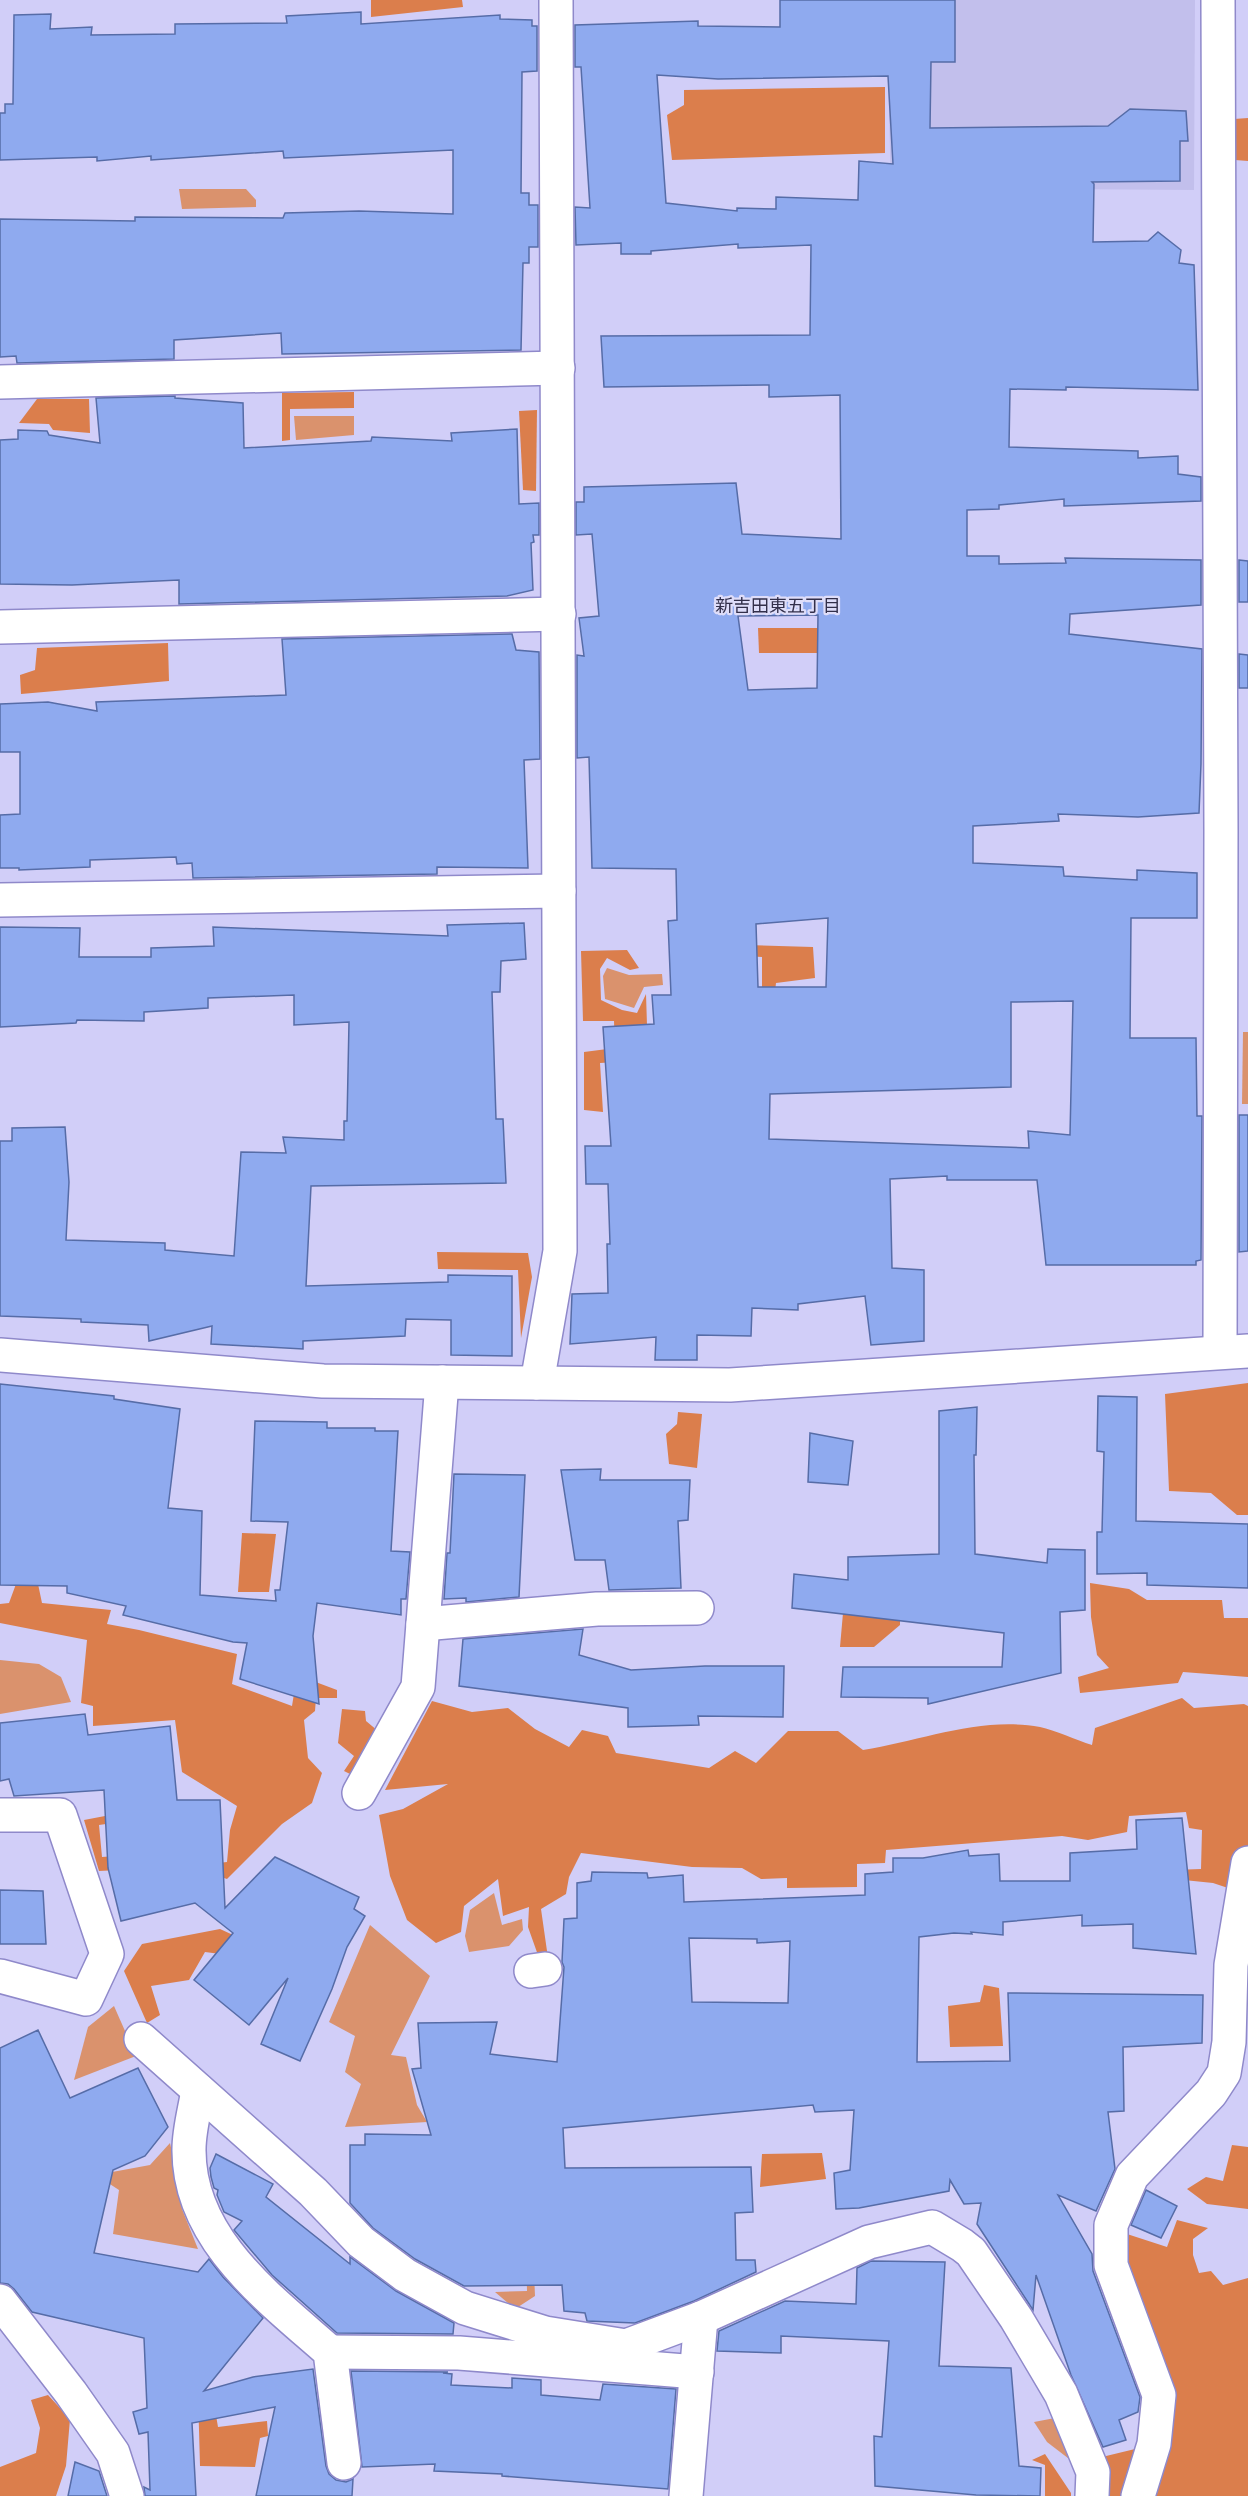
<svg xmlns="http://www.w3.org/2000/svg" width="1248" height="2496" font-family="Ubuntu,'Noto Sans JP',sans-serif">
  <style>
    .built { fill: #c2bfec }
    .green { fill: #da926d }
    .forest { fill: #db7e4c }
    .building { fill: #8faaef; stroke: #566ca7; stroke-width: 1.5; fill-rule: evenodd }
    .lines { fill: none; stroke-linecap: round; stroke-linejoin: round }
    .minor-casing { stroke: #8f89ca; stroke-width: 36 }
    .minor { stroke: #fff; stroke-width: 33 }
    .labels { text-anchor: middle; dominant-baseline: central; stroke-width: 4.5; stroke-linejoin: round; paint-order: stroke }
    .neighbourhood-label { font-size: 18px; fill: #322f4a; stroke: #deddf9 }
  </style>
  <rect width="100%" height="100%" fill="#d1cef8"/>
  <!-- built -->
  <polygon class="built" points="886,0 1195,0 1194,190 891,188"/>
  <!-- green -->
  <g class="green">
    <polygon points="179,189 246,189 256,200 256,207 182,209"/>
    <polygon points="294,416 354,416 354,435 296,440"/>
    <polygon points="607,968 629,975 662,974 663,985 644,987 634,1008 605,999 603,976"/>
    <polygon points="1243,1032 1248,1032 1248,1104 1242,1104"/>
    <polygon points="0,1660 39,1664 61,1677 71,1702 0,1714"/>
    <polygon points="494,1893 502,1925 522,1919 523,1930 509,1946 469,1952 465,1936 470,1910"/>
    <polygon points="370,1925 430,1976 391,2055 406,2057 417,2105 427,2122 345,2127 361,2084 345,2072 355,2036 329,2022"/>
    <polygon points="114,2006 136,2056 74,2080 88,2027"/>
    <polygon points="170,2143 179,2183 182,2209 198,2249 113,2234 119,2190 96,2175 150,2165"/>
    <polygon points="526,2244 533,2248 535,2296 515,2309 495,2292 527,2291"/>
    <polygon points="1055,2418 1077,2465 1047,2442 1034,2422"/>
  </g>
  <!-- forest -->
  <g class="forest">
    <polygon points="371,0 462,0 463,7 371,17"/>
    <polygon points="885,87 885,153 672,160 667,115 684,105 684,90"/>
    <polygon points="1248,118 1248,161 1235,160 1234,119"/>
    <polygon points="354,392 354,408 290,409 290,440 282,441 282,393"/>
    <polygon points="37,399 89,399 90,433 53,430 49,424 19,423"/>
    <polygon points="537,410 536,491 523,490 519,411"/>
    <polygon points="758,628 829,628 830,653 759,653"/>
    <polygon points="168,643 169,681 21,694 20,675 35,670 37,648"/>
    <polygon points="745,945 813,947 815,978 776,983 771,1024 667,1059 600,1063 603,1112 584,1110 584,1052 615,1048 614,1021 583,1021 581,951 627,950 639,968 630,970 607,958 600,969 601,1000 622,1010 637,1013 646,994 647,1025 762,1023 762,957 745,956"/>
    <polygon points="437,1252 528,1253 532,1277 521,1338 518,1270 438,1269"/>
    <polygon points="1248,1383 1248,1515 1237,1515 1211,1493 1169,1491 1165,1394"/>
    <polygon points="678,1412 702,1414 697,1468 669,1464 666,1434 677,1424"/>
    <polygon points="242,1533 276,1534 269,1592 238,1592"/>
    <polygon points="1090,1583 1129,1589 1147,1600 1222,1600 1224,1618 1248,1618 1248,1677 1183,1672 1178,1683 1080,1693 1078,1677 1109,1668 1097,1655 1091,1617"/>
    <polygon points="16,1584 38,1584 42,1603 111,1610 107,1624 139,1630 237,1654 232,1684 292,1706 297,1675 337,1690 337,1698 316,1698 315,1711 304,1720 308,1758 322,1773 312,1803 282,1824 227,1879 209,1873 174,1868 227,1862 230,1830 237,1806 182,1772 175,1720 93,1726 93,1706 81,1703 87,1640 0,1623 0,1604 9,1603"/>
    <polygon points="843,1613 900,1613 900,1625 874,1647 840,1647"/>
    <path d="M1182,1698L1194,1708L1244,1704L1248,1706V1846L1235,1861L1231,1889L1213,1883L1174,1879L1173,1870L1201,1869L1202,1830L1189,1828L1186,1812L1129,1816L1127,1832L1088,1840L1062,1836L886,1850L885,1863L857,1864V1887L787,1888V1878L761,1879L742,1868L692,1867L581,1853L569,1877L566,1894L541,1909L548,1958H539L528,1927L529,1907L503,1916L498,1879L464,1906L461,1932L436,1943L407,1920L390,1876L379,1815L403,1809L448,1784L385,1790L432,1701L472,1712L508,1708L535,1729L569,1747L582,1730L608,1736L616,1753L709,1768L735,1751L756,1763L788,1731H838L863,1750C921,1741 980,1716 1040,1727C1055,1730 1076,1740 1092,1745L1095,1728Z"/>
    <polygon points="342,1709 365,1711 366,1721 378,1731 360,1779 344,1771 354,1756 338,1743"/>
    <polygon points="126,1812 127,1821 99,1825 102,1857 116,1856 119,1870 99,1871 84,1820"/>
    <polygon points="220,1929 244,1940 236,1956 205,1952 189,1980 151,1986 160,2015 147,2023 124,1971 142,1944"/>
    <polygon points="984,1985 999,1988 1003,2046 950,2047 948,2006 980,2002"/>
    <polygon points="1232,2145 1248,2147 1248,2209 1207,2204 1187,2189 1206,2177 1223,2181"/>
    <polygon points="822,2153 826,2179 760,2187 762,2154"/>
    <polygon points="1177,2220 1208,2228 1193,2239 1193,2255 1199,2273 1211,2271 1223,2285 1248,2278 1248,2496 1152,2496 1160,2460 1122,2247 1127,2234 1167,2247"/>
    <polygon points="212,2392 218,2427 267,2421 268,2436 260,2438 255,2467 200,2466 198,2394"/>
    <polygon points="48,2395 70,2419 66,2466 56,2496 0,2496 0,2467 36,2453 40,2428 31,2400"/>
    <polygon points="1135,2449 1130,2496 1102,2496 1102,2457"/>
    <polygon points="1045,2454 1071,2493 1071,2496 1045,2496 1045,2465 1032,2460"/>
  </g>
  <!-- building -->
  <g class="building">
    <path d="M780,0H955V62H931L930,128L1108,126L1130,109L1186,111L1188,141H1180V181L1092,182L1094,184L1093,242L1148,241L1158,232L1181,250L1179,263L1194,265L1198,390L1066,387V390L1010,389L1009,447L1138,451V458L1178,456V474L1201,477V501L1064,506V499L999,505V509L967,510V556H999V564L1066,563L1065,558L1201,560V605L1070,614L1069,634L1202,649L1201,764L1199,813L1138,817L1058,814L1059,821L973,826V863L1063,867L1064,876L1137,880V870L1197,873V918H1131L1130,1038H1196L1197,1116H1202L1201,1260L1196,1261V1265H1046L1037,1180H947V1176L890,1179L892,1268L924,1270V1341L871,1345L865,1296L798,1304V1310L752,1308L751,1336L697,1335V1360H655L656,1337L570,1344L572,1294L608,1293L607,1244H610L608,1184H586L585,1146H611L603,1027L654,1024L652,995H671L668,921L677,920L676,869L592,868L589,757L577,758V655L584,656L579,618L599,616L592,534L576,535V502H584V487L736,483L742,534L841,539L840,395L769,397V385L604,387L601,336L810,335L811,245L738,248V244L651,251V254H621V243L576,245L575,207L590,208L581,67H575V25L698,21V26L780,27ZM657,75L718,79L888,76L893,164L859,161L858,200L776,197V209L737,208V211L666,203ZM818,615L817,688L748,690L738,616ZM828,918L826,987H758L756,924ZM1073,1001L1070,1135L1028,1131L1029,1148L769,1139L770,1094L1011,1087V1002Z"/>
    <polygon points="361,12 361,24 500,15 500,19 532,20 532,26 537,26 537,71 522,72 521,193 529,193 529,205 538,205 538,247 529,247 529,263 523,263 521,350 282,354 281,333 174,340 174,359 17,363 16,356 0,357 0,219 135,221 135,217 283,218 285,213 359,211 453,214 453,150 284,158 283,151 151,160 151,156 97,161 97,157 0,160 0,113 5,113 5,104 13,104 14,15 51,14 50,29 92,27 91,35 175,34 175,24 287,23 286,16"/>
    <polygon points="175,396 175,398 243,403 244,448 371,441 372,437 452,441 451,433 517,429 519,504 539,503 539,535 533,535 534,542 531,543 533,590 507,596 179,604 179,580 72,585 0,584 0,440 18,439 18,430 47,431 49,435 100,443 96,398"/>
    <polygon points="1239,560 1248,561 1248,602 1239,602"/>
    <polygon points="512,634 516,650 539,652 540,759 524,760 528,868 437,867 437,874 193,878 192,863 177,864 176,857 90,860 90,867 19,870 19,868 0,868 0,815 20,814 20,752 0,752 0,704 48,702 97,711 96,702 286,695 282,639"/>
    <polygon points="1239,654 1248,655 1248,688 1239,688"/>
    <polygon points="524,923 526,959 501,961 500,992 492,992 496,1119 503,1119 506,1183 311,1186 306,1286 448,1282 448,1275 512,1276 512,1356 451,1355 451,1320 406,1319 405,1336 303,1341 303,1349 211,1344 212,1326 149,1341 148,1325 81,1322 81,1319 0,1316 0,1141 12,1141 12,1128 65,1127 69,1182 66,1240 165,1243 165,1250 234,1256 241,1152 286,1153 283,1137 344,1140 344,1121 347,1121 349,1022 294,1025 294,995 208,998 208,1008 144,1012 144,1021 77,1020 76,1023 0,1027 0,927 80,928 79,957 151,957 151,948 214,946 213,927 448,936 447,925"/>
    <polygon points="1239,1115 1248,1115 1248,1251 1239,1252"/>
    <polygon points="0,1384 114,1396 114,1399 180,1409 168,1508 202,1511 200,1595 276,1601 275,1590 280,1590 288,1522 251,1521 255,1421 327,1422 327,1428 375,1428 375,1431 398,1431 391,1551 410,1552 406,1599 401,1599 401,1615 317,1603 313,1636 319,1704 240,1679 247,1643 233,1642 123,1615 126,1606 67,1593 67,1586 0,1585"/>
    <polygon points="1098,1396 1137,1397 1136,1521 1248,1524 1248,1588 1147,1585 1147,1573 1097,1574 1097,1532 1102,1532 1104,1452 1097,1451"/>
    <polygon points="977,1407 976,1455 974,1455 975,1554 1047,1563 1048,1549 1085,1550 1085,1610 1060,1612 1061,1673 928,1704 928,1698 841,1697 843,1667 1002,1667 1004,1633 792,1608 794,1574 848,1580 848,1557 939,1554 939,1411"/>
    <polygon points="810,1433 853,1441 848,1485 808,1482"/>
    <polygon points="601,1469 600,1480 690,1480 688,1520 678,1521 681,1588 609,1590 605,1560 575,1560 561,1470"/>
    <polygon points="454,1474 525,1475 519,1597 466,1602 466,1598 444,1599 447,1553 450,1553"/>
    <polygon points="583,1629 579,1655 631,1670 705,1666 784,1666 783,1717 698,1716 699,1725 628,1727 628,1708 459,1686 463,1639"/>
    <polygon points="85,1714 88,1735 170,1726 177,1800 220,1800 225,1908 275,1857 359,1897 354,1909 365,1916 347,1947 332,1989 300,2061 261,2044 288,1978 249,2025 194,1980 233,1933 195,1903 121,1921 108,1868 104,1790 14,1796 9,1779 0,1781 0,1723"/>
    <path d="M1182,1818L1196,1954L1133,1948V1924L1082,1926V1915L1003,1922V1935L971,1932L972,1934L954,1933L919,1937L917,2062L1010,2061L1008,1993L1203,1995L1202,2043L1123,2047L1124,2111L1108,2112L1115,2169L1096,2211L1058,2195L1092,2254L1093,2271L1140,2397L1138,2412L1119,2420L1126,2440L1103,2447L1071,2375L1036,2275L1033,2310L977,2224L981,2203L964,2204L950,2180L949,2191L859,2208L836,2209L834,2173L850,2170L854,2110L815,2112L813,2105L563,2128L565,2168L751,2167L753,2212L735,2213L736,2260H755L756,2272L694,2301L635,2323L587,2321L585,2313L564,2311L562,2285L464,2286L415,2259L373,2228L350,2203V2145H365V2134L431,2135L412,2069L421,2068L418,2023L497,2022L490,2054L557,2062L564,1967L562,1962L564,1919L577,1918V1883L591,1881L592,1872L647,1873L648,1878L683,1875L684,1902L865,1895V1874L893,1872V1858H923L968,1850L969,1856L999,1854L1000,1881H1070V1853L1137,1849L1136,1820ZM689,1938L757,1939V1943L790,1941L788,2003L692,2002Z"/>
    <polygon points="0,1890 43,1891 46,1944 0,1944"/>
    <polygon points="38,2030 70,2098 138,2068 168,2127 145,2156 113,2170 94,2253 198,2272 209,2259 223,2277 263,2318 204,2391 253,2377 313,2369 326,2466 329,2474 336,2480 346,2482 353,2479 352,2496 256,2496 275,2407 192,2423 196,2496 145,2496 144,2487 150,2490 148,2432 139,2434 133,2412 147,2408 144,2338 32,2312 14,2289 8,2284 0,2283 0,2048"/>
    <polygon points="216,2154 273,2184 266,2197 350,2264 350,2257 396,2291 454,2323 453,2334 337,2333 272,2275 234,2230 242,2221 224,2212 217,2195 218,2190 214,2188 211,2177 210,2168"/>
    <polygon points="1146,2190 1177,2206 1161,2238 1131,2225"/>
    <polygon points="871,2261 945,2262 939,2366 1011,2368 1019,2466 1041,2468 1040,2496 976,2495 875,2486 874,2436 882,2437 889,2341 781,2336 781,2353 717,2351 719,2331 785,2301 856,2304 857,2268"/>
    <polygon points="351,2371 448,2372 443,2373 452,2374 451,2385 512,2388 512,2378 541,2380 541,2395 600,2400 603,2384 676,2389 668,2489 502,2476 502,2474 434,2471 435,2464 362,2467"/>
    <polygon points="75,2462 99,2471 107,2496 68,2496"/>
  </g>
  <g class="lines">
    <!-- minor casing -->
    <g class="minor-casing">
      <g id="minor">
        <polyline points="1218,0 1221,830 1220,1352"/>
        <polyline points="0,382 558,368"/>
        <polyline points="0,627 559,614"/>
        <polyline points="0,900 559,891"/>
        <polyline points="0,1355 323,1381 730,1385 1248,1351"/>
        <polyline points="537,1383 560,1251 556,0"/>
        <polyline points="423,1624 597,1609 697,1608"/>
        <polyline points="359,1793 418,1687 442,1382"/>
        <polyline points="0,1815 60,1815 107,1954 86,1999 0,1976"/>
        <polyline points="531,1971 545,1969"/>
        <polyline points="141,2039 313,2192 361,2242 405,2275 465,2308 545,2333 626,2346 701,2318 869,2242 932,2227 962,2245 971,2252 1016,2318 1061,2394 1093,2472 1092,2496"/>
        <path d="M198,2090C195,2109 189,2130 189,2149C188,2239 269,2298 330,2352L344,2463"/>
        <polyline points="0,2301 71,2393 113,2453 127,2496"/>
        <polyline points="330,2352 459,2353 697,2372"/>
        <polyline points="686,2496 701,2318"/>
        <polyline points="1138,2496 1154,2444 1159,2395 1111,2265 1111,2225 1132,2176 1211,2093 1224,2073 1229,2042 1231,1965 1248,1863"/>
      </g>
    </g>
    <!-- minor -->
    <use href="#minor" class="minor"/>
  </g>
  <g class="labels">
    <!-- neighbourhood labels -->
    <g class="neighbourhood-label">
      <text x="778" y="605">新吉田東五丁目</text>
    </g>
  </g>
</svg>
